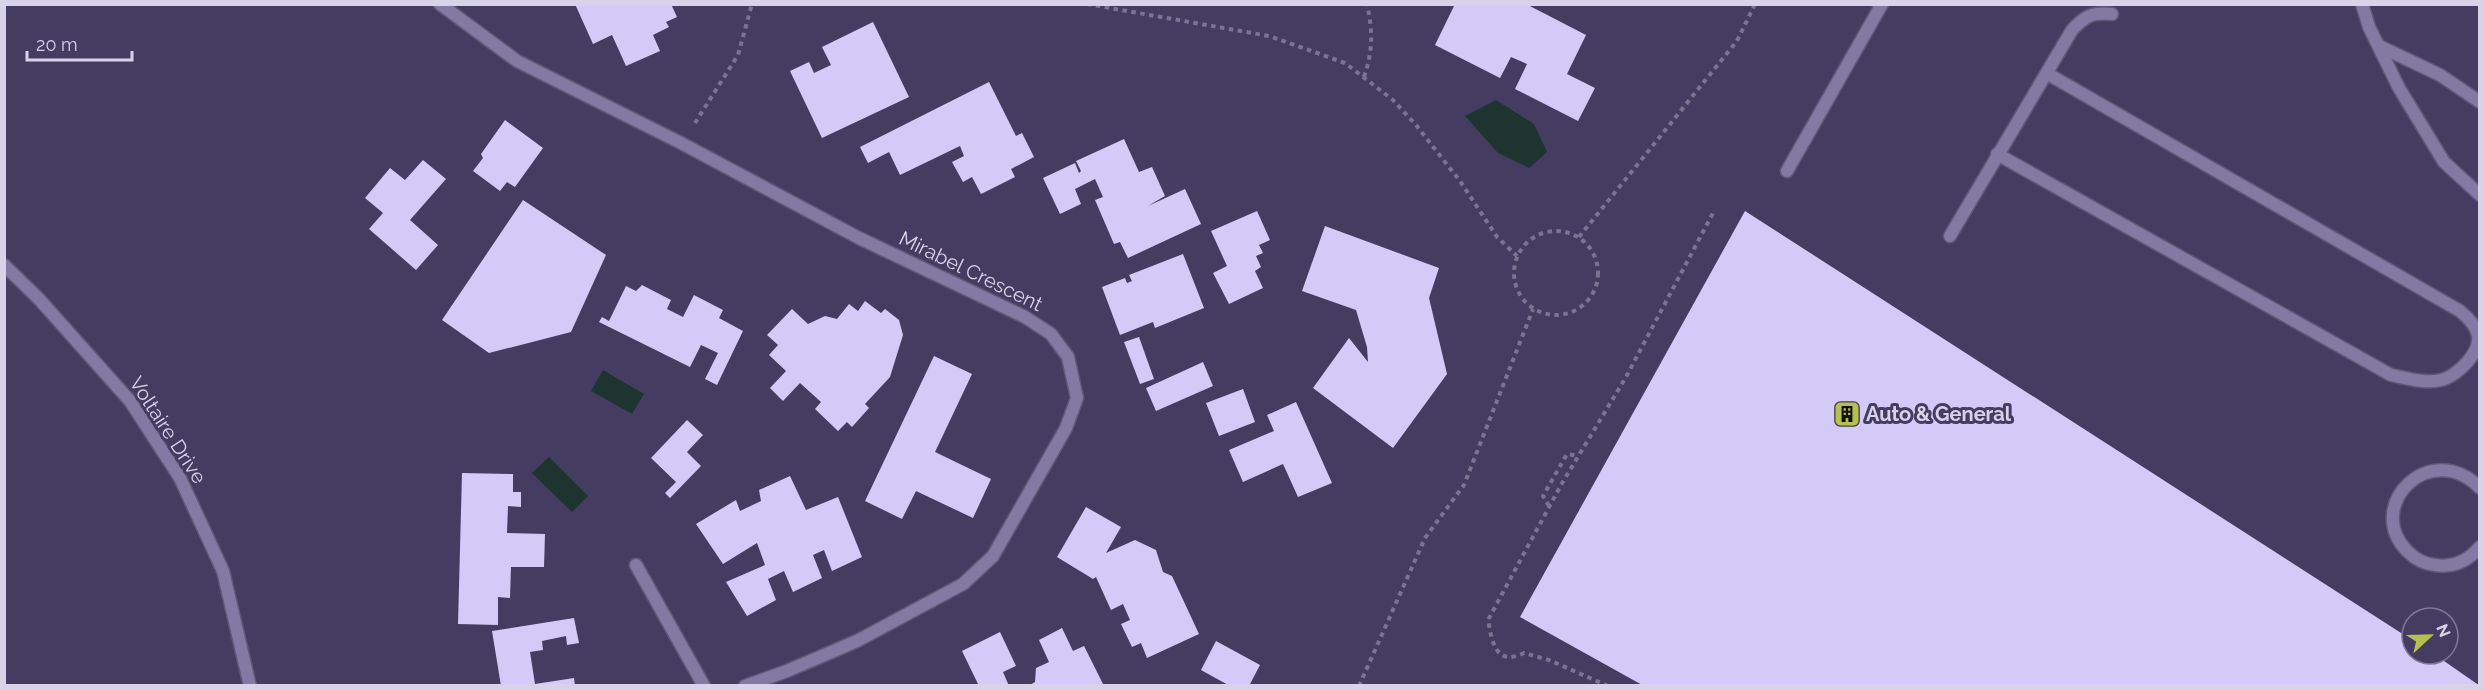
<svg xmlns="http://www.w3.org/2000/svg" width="2484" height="690" font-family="Raleway,sans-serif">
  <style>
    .water { fill: #1d352e }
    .building { fill: #d3caf7 }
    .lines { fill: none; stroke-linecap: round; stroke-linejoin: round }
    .lane-casing { stroke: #5f5876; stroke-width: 15 }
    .street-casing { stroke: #5f5876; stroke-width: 15 }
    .path { stroke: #7a7492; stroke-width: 4; stroke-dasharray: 4.5 4.5; stroke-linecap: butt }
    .lane { stroke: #837aa3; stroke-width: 12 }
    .street { stroke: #837aa3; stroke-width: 12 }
    .labels { text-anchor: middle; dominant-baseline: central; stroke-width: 6; stroke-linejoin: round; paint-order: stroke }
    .street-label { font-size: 20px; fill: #d7d3e9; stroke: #453d61 }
    .poi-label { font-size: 20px; font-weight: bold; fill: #d7d3e9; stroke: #453d61; text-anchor: start }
  </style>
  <rect width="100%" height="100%" fill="#453d61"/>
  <!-- water -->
  <g class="water">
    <polygon points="1496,100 1534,124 1547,152 1529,168 1498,153 1465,116"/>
    <polygon points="603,370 644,394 632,414 591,391"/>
    <polygon points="549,457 588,496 572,512 532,473"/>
  </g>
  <!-- building -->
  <g class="building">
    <polygon points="575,4 671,4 677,17 666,22 669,27 653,35 660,51 626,66 612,35 593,44"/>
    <polygon points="1455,4 1526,4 1586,35 1567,74 1595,88 1578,121 1515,89 1527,64 1511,57 1500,78 1435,45"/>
    <polygon points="873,22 909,97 822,138 790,71 809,62 814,73 831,65 822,47"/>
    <polygon points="989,82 1016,136 1022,133 1034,157 1011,169 1015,177 981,194 972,177 963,182 952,162 964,156 960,146 900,175 889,152 868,163 860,147"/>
    <polygon points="505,120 543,148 515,187 507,182 500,191 473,171 483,158 481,154"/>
    <polygon points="1124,139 1139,172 1152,167 1165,196 1148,206 1185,189 1201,224 1128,258 1120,242 1114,244 1095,200 1103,197 1095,179 1075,189 1081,204 1060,214 1043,178 1075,163 1079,173 1081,171 1076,161"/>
    <polygon points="423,160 446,179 410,220 438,245 416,270 369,229 383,213 365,198 390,168 405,180"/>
    <polygon points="523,200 606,255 571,332 489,353 442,320"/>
    <polygon points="1257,211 1270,240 1259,245 1263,253 1256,256 1261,267 1255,271 1263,288 1229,304 1213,273 1227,266 1211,231"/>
    <polygon points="1745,211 2412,640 2412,654 2434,654 2480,686 1644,686 1520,617"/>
    <polygon points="1325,226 1439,268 1429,298 1447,374 1393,448 1313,388 1349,338 1368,362 1367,347 1356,310 1302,291"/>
    <polygon points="1183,254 1204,308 1155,328 1153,322 1120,335 1102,287 1125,278 1127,283 1132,281 1129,275"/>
    <polygon points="642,285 671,300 667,309 683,317 694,295 723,310 719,318 743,331 717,385 705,379 718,353 701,345 690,367 599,322 602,317 609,321 626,286 636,291"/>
    <polygon points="865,301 881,313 885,309 899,320 903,335 890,377 865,404 869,408 852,427 847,422 838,431 815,409 821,402 800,383 783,401 770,388 786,371 769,355 778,345 767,335 792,309 808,324 825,316 837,319 849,304 858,311"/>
    <polygon points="1139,337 1154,379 1140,384 1124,342"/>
    <polygon points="934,356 972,374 935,452 991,479 973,518 916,491 902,519 865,501"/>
    <polygon points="1203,362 1213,386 1156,411 1146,388"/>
    <polygon points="1243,389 1255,422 1219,436 1206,403"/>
    <polygon points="1296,402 1332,483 1298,497 1283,464 1243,482 1229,450 1274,431 1267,415"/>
    <polygon points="687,420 703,435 687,452 701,466 670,498 665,493 676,482 651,458"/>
    <polygon points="462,473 513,474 513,492 521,492 521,507 508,506 507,533 545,534 544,567 511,567 510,598 498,597 498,625 458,624"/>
    <polygon points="790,476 806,510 838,497 862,557 832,571 824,550 813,555 822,578 793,592 784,571 768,579 776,600 747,616 726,582 765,565 757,543 723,564 696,524 736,500 740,511 761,501 759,490"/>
    <polygon points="1086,507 1121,527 1106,553 1135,540 1156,550 1163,572 1172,576 1199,634 1147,658 1141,643 1132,647 1121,624 1130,620 1123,604 1111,610 1096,577 1093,579 1057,557"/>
    <polygon points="574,618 579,643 567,645 566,636 542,641 543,650 530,652 535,684 574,678 575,686 501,686 492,631"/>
    <polygon points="1062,628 1073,651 1084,646 1104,686 1028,686 1035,682 1036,668 1049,662 1039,640"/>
    <polygon points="1000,632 1016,666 1003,672 1009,686 979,686 962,651"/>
    <polygon points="1216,641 1260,665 1249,686 1230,686 1201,670"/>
  </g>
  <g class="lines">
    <!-- lane casing -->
    <g class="lane-casing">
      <g id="lane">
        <polyline points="2362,4 2369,27 2399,88 2444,162 2480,195"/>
        <polyline points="2379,46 2440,75 2480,102"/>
        <path d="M1997,154L2391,375C2406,378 2425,384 2441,380C2458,376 2484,350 2477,332C2474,323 2466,316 2460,311L2048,74"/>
        <polyline points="1787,171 1882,4"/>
        <path d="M1950,236L2072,30C2085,16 2092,12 2112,14"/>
        <path d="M2480,488C2431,438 2363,505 2407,551C2415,559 2424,564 2435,565C2453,568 2468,561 2480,547"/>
      </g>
    </g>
    <!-- street casing -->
    <g class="street-casing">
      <g id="street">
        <polyline points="440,4 517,61 681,143 859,238 1025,317 1051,334 1068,357 1077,398 1066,428 993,556 963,584 857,641 787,671 745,686"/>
        <polyline points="4,265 39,299 130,401 180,478 223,571 250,686"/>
        <polyline points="636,565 704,686"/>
      </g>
    </g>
    <!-- path -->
    <g class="path">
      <polyline points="1087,4 1269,36 1345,63 1393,100 1416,125 1460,181 1497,237 1517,256"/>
      <path d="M1364,77C1373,50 1373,32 1367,4"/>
      <polyline points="695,123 738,55 752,4"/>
      <circle cx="1556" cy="273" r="42"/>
      <polyline points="1579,237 1737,41 1755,4"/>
      <polyline points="1549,506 1543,496 1567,454 1578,456"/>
      <polyline points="1359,686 1425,538 1464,485 1533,309"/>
      <path d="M1608,686L1549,660L1524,653C1496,667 1492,642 1488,620L1561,485L1626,377L1713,213"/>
    </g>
    <!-- lane -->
    <use href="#lane" class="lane"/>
    <!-- street -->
    <use href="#street" class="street"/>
  </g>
  <!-- icons -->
  <defs>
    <g id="building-square" transform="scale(1.35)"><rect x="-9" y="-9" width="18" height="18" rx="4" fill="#b6c149" stroke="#453d61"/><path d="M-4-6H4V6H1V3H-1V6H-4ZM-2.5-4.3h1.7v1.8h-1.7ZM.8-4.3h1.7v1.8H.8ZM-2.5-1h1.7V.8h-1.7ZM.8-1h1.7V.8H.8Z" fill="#111"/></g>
  </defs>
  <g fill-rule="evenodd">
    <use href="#building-square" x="1847" y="414"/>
  </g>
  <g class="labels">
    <!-- street labels -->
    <g class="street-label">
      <text transform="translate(971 271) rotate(26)">Mirabel Crescent</text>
      <text transform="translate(168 430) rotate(57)">Voltaire Drive</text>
    </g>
    <!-- poi labels -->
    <g class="poi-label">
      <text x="1866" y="414">Auto &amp; General</text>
    </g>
  </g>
  <!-- border -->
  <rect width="2484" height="690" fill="none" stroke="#d7d3e9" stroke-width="12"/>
  <!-- north arrow -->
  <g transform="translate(2430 636) rotate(68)"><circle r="28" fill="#453d61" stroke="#7f7997" stroke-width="1.5"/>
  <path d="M0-4.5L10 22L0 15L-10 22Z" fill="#b6c149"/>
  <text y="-9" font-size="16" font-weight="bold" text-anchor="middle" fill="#d7d3e9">N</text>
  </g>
  <!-- scale -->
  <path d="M27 51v9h105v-9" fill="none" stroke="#d7d3e9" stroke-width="3"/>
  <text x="36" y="51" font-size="18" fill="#d7d3e9" stroke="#453d61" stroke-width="4.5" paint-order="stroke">20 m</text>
</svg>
